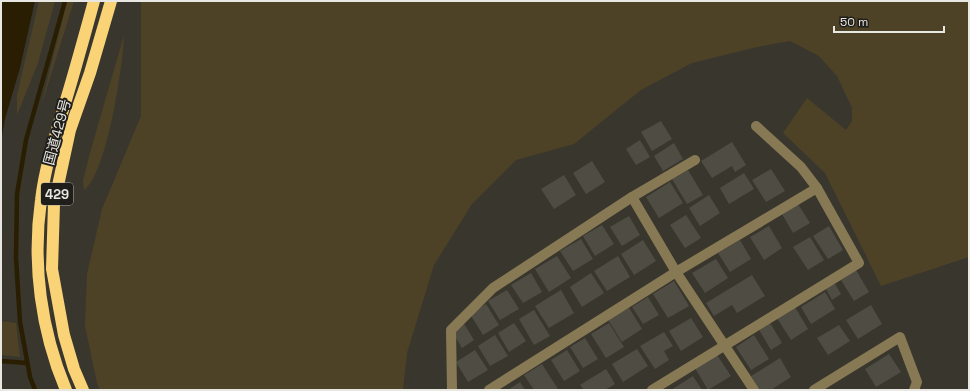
<svg xmlns="http://www.w3.org/2000/svg" width="970" height="391" font-family="'Space Grotesk','Noto Sans JP',sans-serif">
  <style>
    .green { fill: #4d4226 }
    .water { fill: #291e01 }
    .lines { fill: none; stroke-linecap: round; stroke-linejoin: round }
    .stream { stroke: #291e01; stroke-width: 4.5 }
    .building { fill: #4f4c43 }
    .minor { stroke: #887955; stroke-width: 10 }
    .highway { stroke: #f9d376; stroke-width: 12 }
    .labels { text-anchor: middle; dominant-baseline: central; stroke-width: 4; stroke-linejoin: round; paint-order: stroke }
    .shield { fill: #1f1e1a; stroke: #acaba6; stroke-width: 1 }
    .shield-label { font-size: 13px; font-weight: bold; fill: #e9e7e2 }
    .street-label { font-size: 14px; fill: #e9e7e2; stroke: #1f1e1a }
  </style>
  <rect width="100%" height="100%" fill="#39362e"/>
  <!-- green -->
  <g class="green">
    <polygon points="39,1 55,1 38,63 17,115 17,95"/>
    <polygon points="67,1 74,1 40,110"/>
    <polygon points="141,1 969,1 969,257 881,286 825,173 783,133 807,98 846,130 852,121 852,108 837,76 819,56 790,41 757,47 692,63 641,90 574,144 516,160 472,204 434,265 407,353 403,390 100,390 97,383 85,326 87,274 102,209 141,116"/>
    <path d="M124,35C123,65 107,173 84,190L83,181L90,153Z"/>
    <polygon points="1,321 16,323 20,357 1,355"/>
  </g>
  <!-- water -->
  <polygon class="water" points="1,1 35,1 20,68 5,119 1,142"/>
  <g class="lines">
    <!-- stream -->
    <g class="stream">
      <polyline points="1,361 27,363"/>
      <polyline points="35,390 30,377 20,322 16,258 17,194 26,140 65,1"/>
    </g>
  </g>
  <!-- building -->
  <g class="building">
    <polygon points="661,121 672,139 652,151 641,132"/>
    <polygon points="640,140 650,157 636,165 626,149"/>
    <polygon points="732,142 746,165 735,172 732,166 712,178 701,161"/>
    <polygon points="674,143 683,159 663,171 654,156"/>
    <polygon points="592,161 605,182 586,194 573,173"/>
    <polygon points="771,169 785,191 766,202 752,180"/>
    <polygon points="688,170 703,195 687,204 672,179"/>
    <polygon points="744,173 754,189 729,204 720,188"/>
    <polygon points="564,175 576,195 554,209 541,189"/>
    <polygon points="670,182 683,203 659,218 646,197"/>
    <polygon points="709,195 720,213 700,226 689,208"/>
    <polygon points="798,204 810,223 793,233 782,214"/>
    <polygon points="686,215 701,238 685,248 670,225"/>
    <polygon points="629,216 640,235 622,246 610,227"/>
    <polygon points="602,225 614,244 595,256 583,236"/>
    <polygon points="769,226 782,248 764,260 750,237"/>
    <polygon points="829,226 843,250 828,259 813,236"/>
    <polygon points="810,237 824,260 808,270 793,247"/>
    <polygon points="581,239 593,259 573,271 560,251"/>
    <polygon points="643,240 656,261 634,275 621,254"/>
    <polygon points="740,240 751,259 730,272 718,253"/>
    <polygon points="557,256 571,278 549,292 535,269"/>
    <polygon points="618,256 630,277 607,291 594,271"/>
    <polygon points="716,259 728,278 705,293 692,273"/>
    <polygon points="856,270 869,292 854,301 841,280"/>
    <polygon points="531,273 542,292 523,303 511,285"/>
    <polygon points="591,273 604,293 582,307 570,287"/>
    <polygon points="752,275 765,296 737,313 732,305 714,316 706,303"/>
    <polygon points="674,281 689,306 668,318 653,294"/>
    <polygon points="834,282 841,294 832,300 825,287"/>
    <polygon points="507,290 519,309 500,320 488,301"/>
    <polygon points="561,290 574,313 549,328 535,306"/>
    <polygon points="825,292 835,309 811,324 801,307"/>
    <polygon points="648,297 659,315 643,324 632,307"/>
    <polygon points="486,304 499,325 483,335 470,314"/>
    <polygon points="871,305 882,324 858,339 846,320"/>
    <polygon points="628,306 642,329 622,342 607,318"/>
    <polygon points="795,307 808,329 791,340 777,318"/>
    <polygon points="534,310 550,336 534,345 519,319"/>
    <polygon points="691,318 703,337 681,351 669,331"/>
    <polygon points="769,321 782,343 771,350 758,328"/>
    <polygon points="463,322 474,340 462,348 451,330"/>
    <polygon points="514,323 526,341 509,352 498,333"/>
    <polygon points="609,323 624,347 606,358 591,334"/>
    <polygon points="839,325 850,341 828,355 817,338"/>
    <polygon points="664,332 673,346 664,351 669,360 655,369 640,346"/>
    <polygon points="495,335 508,356 490,366 478,346"/>
    <polygon points="754,335 769,359 751,370 736,347"/>
    <polygon points="585,338 598,359 583,368 570,347"/>
    <polygon points="637,349 648,366 623,382 612,364"/>
    <polygon points="475,350 488,370 468,382 456,362"/>
    <polygon points="567,350 580,371 564,381 551,360"/>
    <polygon points="889,354 901,372 876,387 865,369"/>
    <polygon points="717,355 731,376 708,390 695,368"/>
    <polygon points="780,358 791,377 771,390 760,390 751,376"/>
    <polygon points="542,364 558,389 556,390 534,390 524,375"/>
    <polygon points="606,369 615,384 605,390 584,390 580,385"/>
    <polygon points="693,376 702,390 671,390"/>
    <polygon points="520,382 525,390 508,390"/>
  </g>
  <g class="lines">
    <!-- minor -->
    <g class="minor">
      <polyline points="756,126 801,167 817,188"/>
      <polyline points="632,197 676,272 754,390"/>
      <polyline points="452,390 451,330 493,288 632,197 695,160"/>
      <polyline points="489,390 676,272 817,188 859,263 652,390"/>
      <polyline points="814,390 900,337 917,382 914,390"/>
    </g>
    <!-- highway -->
    <g class="highway">
      <path d="M66,390C41,331 32,264 41,200C45,166 56,133 66,100C76,67 85,34 94,1"/>
      <polyline points="83,390 74,369 64,335 52,269 54,204 70,130 90,73 111,1"/>
    </g>
  </g>
  <g class="labels">
    <!-- shield labels -->
    <rect class="shield" x="41" y="183" width="32" height="22" rx="3"/>
    <g class="shield-label">
      <text x="57" y="194">429</text>
    </g>
    <!-- street labels -->
    <g class="street-label">
      <text transform="translate(57 132) rotate(-75)">国道429号</text>
    </g>
  </g>
  <!-- border -->
  <rect width="970" height="391" fill="none" stroke="#e9e7e2" stroke-width="4"/>
  <!-- scale -->
  <path d="M834 26v6h110v-6" fill="none" stroke="#e9e7e2" stroke-width="2"/>
  <text x="840" y="26" font-size="12" fill="#e9e7e2" stroke="#1f1e1a" stroke-width="3" paint-order="stroke">50 m</text>
</svg>
